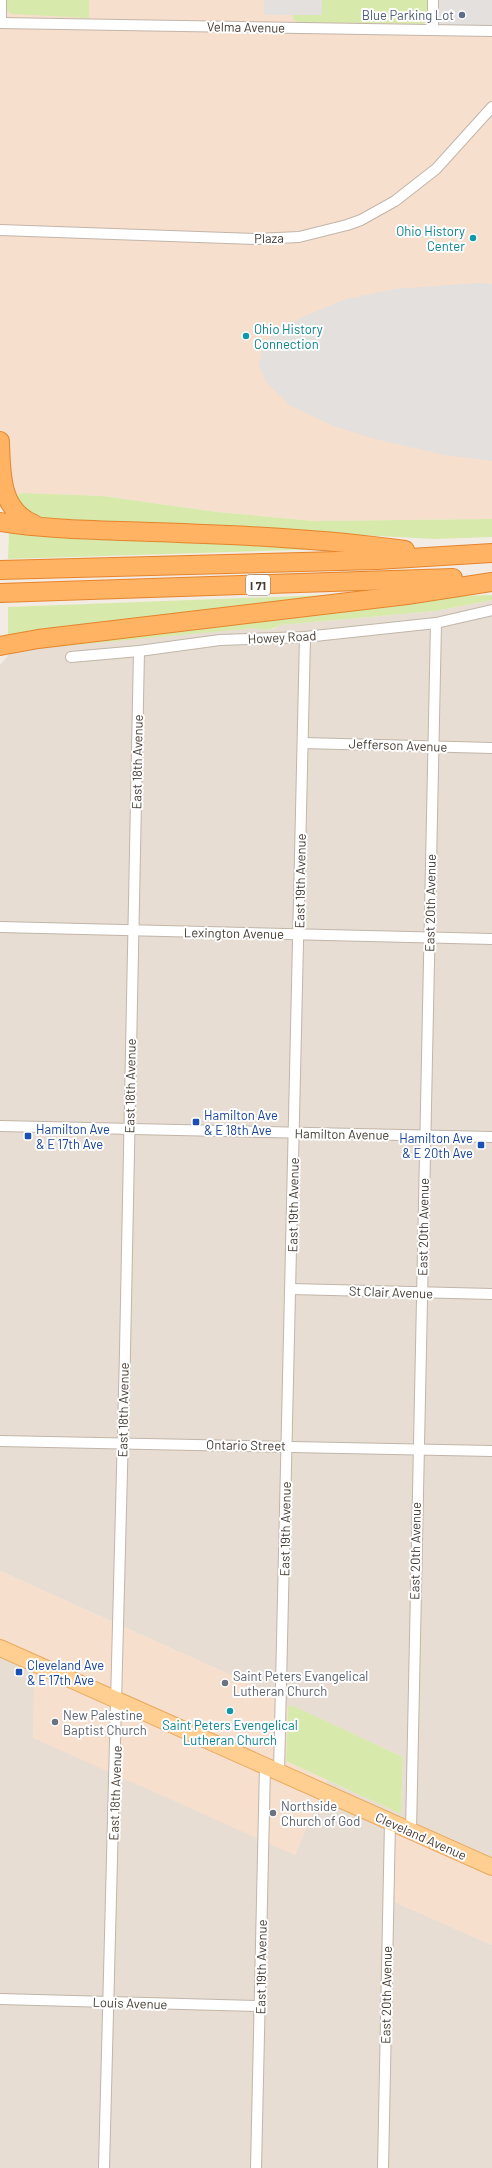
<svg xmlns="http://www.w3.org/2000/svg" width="492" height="2168" font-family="Barlow,sans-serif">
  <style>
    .residential { fill: #e7ddd2 }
    .commercial { fill: #f7dfce }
    .green { fill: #d7eaab }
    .parking { fill: #e3e0dd }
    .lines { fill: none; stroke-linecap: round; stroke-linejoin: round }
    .minor-casing { stroke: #c2b5a9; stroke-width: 12 }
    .tertiary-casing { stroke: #c2b5a9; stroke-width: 14 }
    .primary-casing { stroke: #e9a95c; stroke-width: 18 }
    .motorway-casing { stroke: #e5842c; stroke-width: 20 }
    .minor { stroke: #fff; stroke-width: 10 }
    .tertiary { stroke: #fff; stroke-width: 12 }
    .primary { stroke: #ffcf91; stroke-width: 16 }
    .motorway { stroke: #ffb363; stroke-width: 18 }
    .service-dot { fill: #5c6f8a; stroke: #fff; stroke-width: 1.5 }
    .culture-dot { fill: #0f9aa8; stroke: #fff; stroke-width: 1.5 }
    .transit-dot { fill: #1a4fb4; stroke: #fff; stroke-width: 1.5 }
    .worship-dot { fill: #6b7280; stroke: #fff; stroke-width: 1.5 }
    .labels { text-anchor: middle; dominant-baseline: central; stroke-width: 4; stroke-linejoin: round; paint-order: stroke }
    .shield { fill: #fff; stroke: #7e7671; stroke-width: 1 }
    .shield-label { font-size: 12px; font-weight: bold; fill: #463c34 }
    .service-label { font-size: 13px; fill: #4e5e75; stroke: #fff; text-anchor: end }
    .street-label { font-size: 13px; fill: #463c34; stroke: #fff }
    .culture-label { font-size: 13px; fill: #0d838f; stroke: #fff; text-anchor: end }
    .transit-label { font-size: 13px; fill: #164399; stroke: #fff; text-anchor: start }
    .worship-label { font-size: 13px; fill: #5b616d; stroke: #fff; text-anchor: start }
  </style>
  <rect width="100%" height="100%" fill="#f3ece4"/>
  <!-- residential -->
  <polygon class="residential" points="492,600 492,1868 388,1899 492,1945 492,2168 0,2168 0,1647 295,1855 327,1780 401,1814 403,1757 292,1706 288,1707 277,1696 0,1571 0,665 12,651 164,635 255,628 262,630 274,629 280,625 436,611"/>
  <!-- commercial -->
  <g class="commercial">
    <polygon points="0,0 492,0 492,519 314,521 217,512 103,496 22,493 7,499 0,432"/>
    <polygon points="0,1571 277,1696 288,1707 286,1761 327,1780 295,1855 33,1738 34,1662 0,1647"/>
    <polygon points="390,1822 492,1868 492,1945 388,1899"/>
  </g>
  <!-- green -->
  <g class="green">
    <polygon points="7,0 89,0 89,18 11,14 7,10"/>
    <polygon points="322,0 428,0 427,22 421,24 298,22 294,20 292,15 322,15"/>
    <polygon points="22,493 103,496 217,512 314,521 492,519 492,537 436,539 239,529 45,527 7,499"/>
    <polygon points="9,531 325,549 8,559"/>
    <polygon points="376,593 8,637 8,607"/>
    <path d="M492,595V600L436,611L280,625C272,630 264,631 255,628L12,651L460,596Z"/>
    <polygon points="291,1705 403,1757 401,1814 286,1761 288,1707"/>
  </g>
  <!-- parking -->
  <g class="parking">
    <rect x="264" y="0" width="58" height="15"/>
    <polygon points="433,0 492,0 492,31 433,30"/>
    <polygon points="477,283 492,284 492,461 445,455 375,439 334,426 291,406 267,383 259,366 262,349 273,334 303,317 343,300 394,289"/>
  </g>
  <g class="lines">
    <!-- minor casing -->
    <g class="minor-casing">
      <g id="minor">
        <polyline points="0,23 492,31"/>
        <polyline points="433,30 433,0"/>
        <polyline points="0,230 255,239 299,237 347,225 361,220 395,201 436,169 492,107"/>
        <polyline points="71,657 139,651 220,640 305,637 436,623 492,610"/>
        <polyline points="303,743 492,748"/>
        <polyline points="0,927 492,939"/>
        <polyline points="0,1126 492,1137"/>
        <polyline points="291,1289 492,1294"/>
        <polyline points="0,1441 492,1451"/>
        <polyline points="279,1772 305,637"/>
        <polyline points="411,1831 436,623"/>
        <polyline points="0,1999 260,2006"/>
        <path d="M104,2168C120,1662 129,1157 139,651"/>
        <polyline points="256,2168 265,1766"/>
        <polyline points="383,2168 390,1822"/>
      </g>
    </g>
    <!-- tertiary casing -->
    <g class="tertiary-casing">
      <polyline id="tertiary" points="0,18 0,0"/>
    </g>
    <!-- primary casing -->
    <g class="primary-casing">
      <polyline id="primary" points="0,1648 492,1867"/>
    </g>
    <!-- motorway casing -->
    <g class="motorway-casing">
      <g id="motorway">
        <path d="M0,441C1,473 0,511 34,524"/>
        <path d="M0,522C50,530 101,530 151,532C235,535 321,538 405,550"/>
        <polyline points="0,570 377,560 492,553"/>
        <polyline points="0,593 453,578"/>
        <polyline points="0,646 38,639 407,595 492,582"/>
      </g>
    </g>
    <!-- minor -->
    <use href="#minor" class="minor"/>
    <!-- tertiary -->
    <use href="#tertiary" class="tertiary"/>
    <!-- primary -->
    <use href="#primary" class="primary"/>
    <!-- motorway -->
    <use href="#motorway" class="motorway"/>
  </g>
  <!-- markers -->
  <circle class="service-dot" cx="462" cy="15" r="4"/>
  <g class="culture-dot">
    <circle cx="473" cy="238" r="4"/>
    <circle cx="246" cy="336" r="4"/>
    <circle cx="230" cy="1711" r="4"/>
  </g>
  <g class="transit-dot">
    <rect x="192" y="1118" width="8" height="8" rx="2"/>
    <rect x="24" y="1132" width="8" height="8" rx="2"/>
    <rect x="477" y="1141" width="8" height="8" rx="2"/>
    <rect x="15" y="1668" width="8" height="8" rx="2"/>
  </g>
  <g class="worship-dot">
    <circle cx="225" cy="1683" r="4"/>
    <circle cx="55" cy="1722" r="4"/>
    <circle cx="273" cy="1813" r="4"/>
  </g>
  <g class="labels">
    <!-- shield labels -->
    <rect class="shield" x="246" y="575" width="24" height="20" rx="3"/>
    <g class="shield-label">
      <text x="258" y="585">I 71</text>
    </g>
    <!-- service labels -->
    <g class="service-label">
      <text x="454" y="15">Blue Parking Lot</text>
    </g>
    <!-- street labels -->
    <g class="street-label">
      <text transform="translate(246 27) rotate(1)">Velma Avenue</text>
      <text transform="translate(269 238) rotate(-1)">Plaza</text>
      <text transform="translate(282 637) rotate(-3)">Howey Road</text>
      <text transform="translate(398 745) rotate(2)">Jefferson Avenue</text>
      <text transform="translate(137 762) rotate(-89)">East 18th Avenue</text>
      <text transform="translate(300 881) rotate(-89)">East 19th Avenue</text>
      <text transform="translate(430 903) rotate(-89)">East 20th Avenue</text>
      <text transform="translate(234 933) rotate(1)">Lexington Avenue</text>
      <text transform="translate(130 1086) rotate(-89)">East 18th Avenue</text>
      <text transform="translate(342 1134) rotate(1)">Hamilton Avenue</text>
      <text transform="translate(293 1205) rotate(-89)">East 19th Avenue</text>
      <text transform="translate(423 1227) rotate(-89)">East 20th Avenue</text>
      <text transform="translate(391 1292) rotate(2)">St Clair Avenue</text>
      <text transform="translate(123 1410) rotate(-89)">East 18th Avenue</text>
      <text transform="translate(246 1445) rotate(1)">Ontario Street</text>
      <text transform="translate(285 1529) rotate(-89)">East 19th Avenue</text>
      <text transform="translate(415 1551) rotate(-89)">East 20th Avenue</text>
      <text transform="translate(115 1793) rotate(-88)">East 18th Avenue</text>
      <text transform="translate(421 1836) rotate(24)">Cleveland Avenue</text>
      <text transform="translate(261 1967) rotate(-89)">East 19th Avenue</text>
      <text transform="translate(386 1995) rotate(-89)">East 20th Avenue</text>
      <text transform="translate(130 2003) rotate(2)">Louis Avenue</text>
    </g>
    <!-- culture labels -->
    <g class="culture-label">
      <text x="465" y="231">Ohio History<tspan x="465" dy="15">Center</tspan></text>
      <text x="254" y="329" text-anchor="start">Ohio History<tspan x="254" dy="15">Connection</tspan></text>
      <text x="230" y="1725" text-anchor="middle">Saint Peters Evengelical<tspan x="230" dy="15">Lutheran Church</tspan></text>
    </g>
    <!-- transit labels -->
    <g class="transit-label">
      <text x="204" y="1115">Hamilton Ave<tspan x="204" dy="15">&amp; E 18th Ave</tspan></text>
      <text x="36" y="1129">Hamilton Ave<tspan x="36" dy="15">&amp; E 17th Ave</tspan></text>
      <text x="473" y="1138" text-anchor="end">Hamilton Ave<tspan x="473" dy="15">&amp; E 20th Ave</tspan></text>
      <text x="27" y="1665">Cleveland Ave<tspan x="27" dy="15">&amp; E 17th Ave</tspan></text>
    </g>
    <!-- worship labels -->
    <g class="worship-label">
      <text x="233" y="1676">Saint Peters Evangelical<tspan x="233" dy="15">Lutheran Church</tspan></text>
      <text x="63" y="1715">New Palestine<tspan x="63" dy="15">Baptist Church</tspan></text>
      <text x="281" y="1806">Northside<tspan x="281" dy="15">Church of God</tspan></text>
    </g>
  </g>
</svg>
